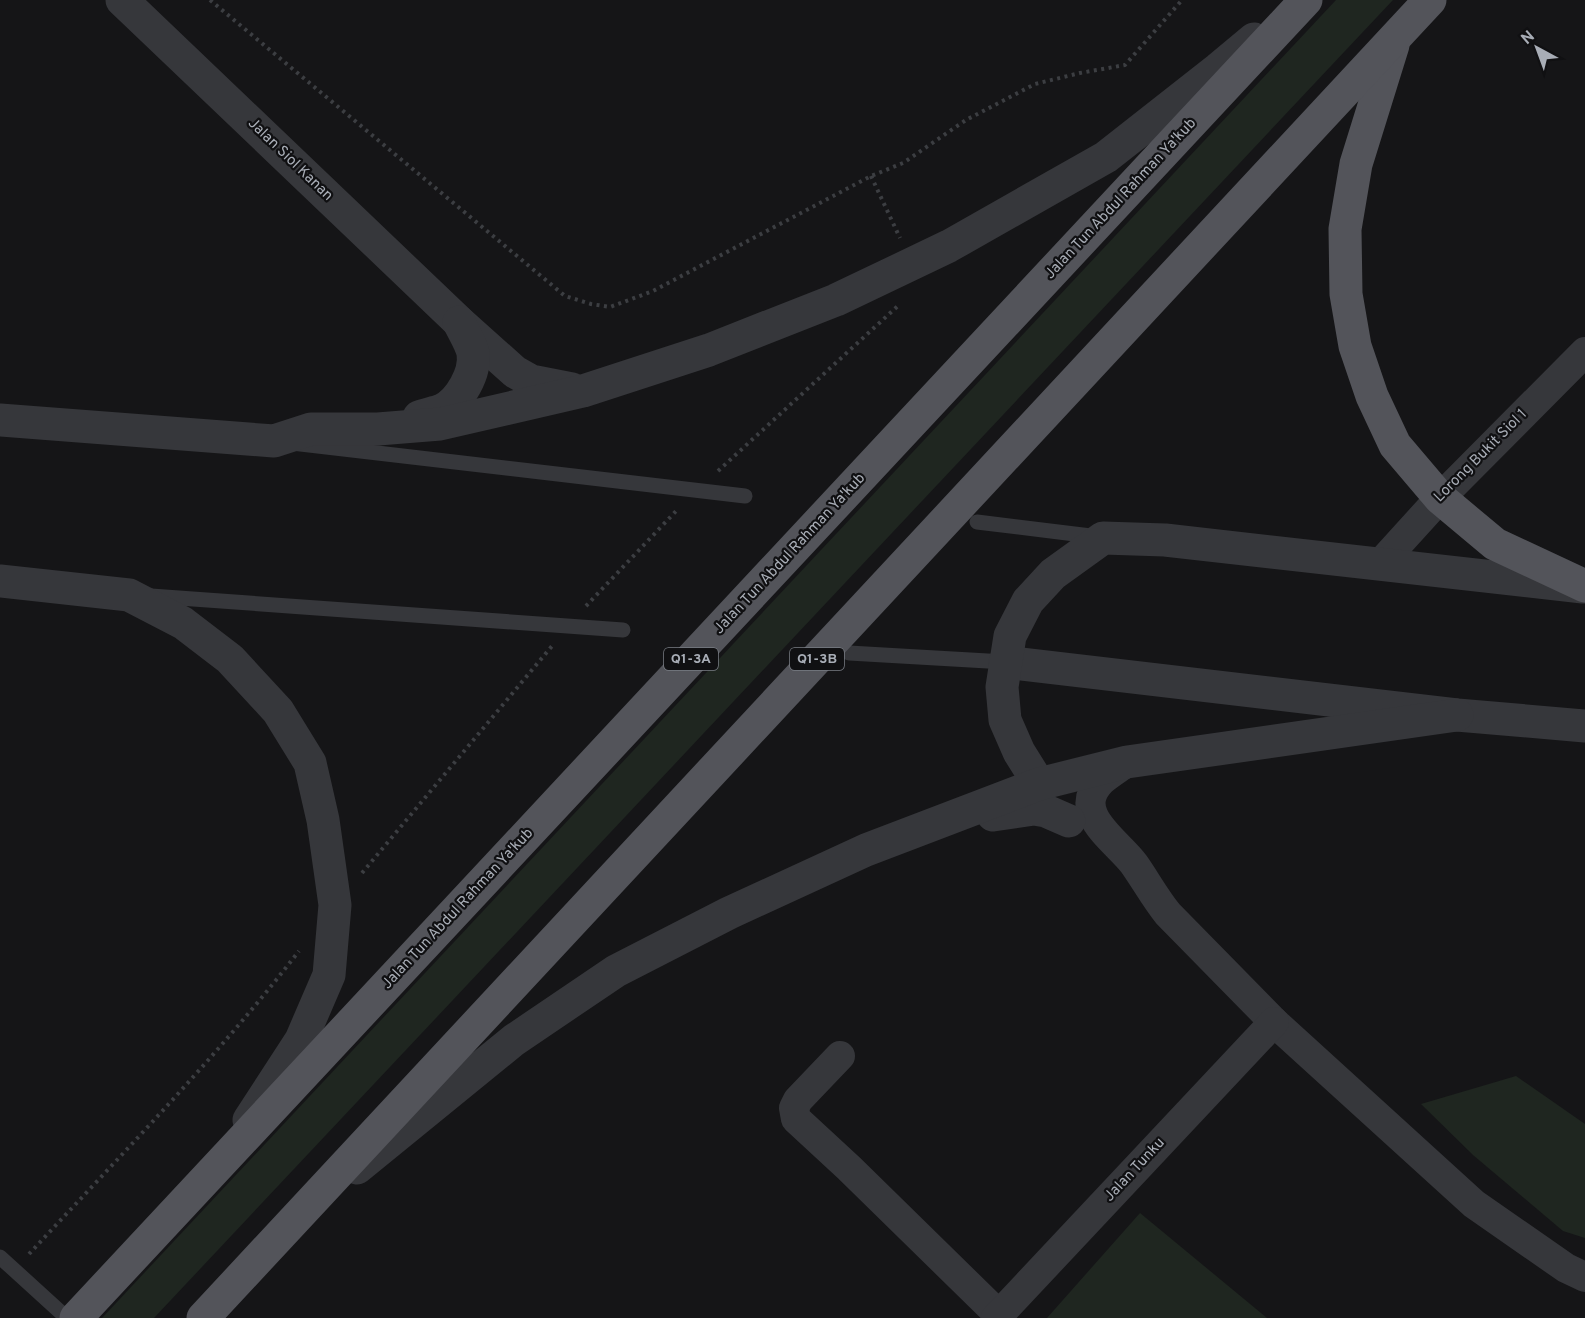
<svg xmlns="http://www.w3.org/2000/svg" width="1585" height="1318" font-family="Overpass,sans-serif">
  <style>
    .green { fill: #1f2620 }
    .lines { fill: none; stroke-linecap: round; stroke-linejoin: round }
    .path { stroke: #3c3e42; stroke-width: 4; stroke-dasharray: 3 4.5; stroke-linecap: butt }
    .service { stroke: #36373b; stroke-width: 15 }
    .minor { stroke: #36373b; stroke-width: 30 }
    .tertiary { stroke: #36373b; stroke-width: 33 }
    .primary { stroke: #53545a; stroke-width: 33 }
    .labels { text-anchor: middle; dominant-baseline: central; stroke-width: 4.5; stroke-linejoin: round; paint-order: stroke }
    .shield { fill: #101012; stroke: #7a7e85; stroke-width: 1.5 }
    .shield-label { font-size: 14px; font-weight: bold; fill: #a8adb6 }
    .street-label { font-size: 15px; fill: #a8adb6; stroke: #101012 }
  </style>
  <rect width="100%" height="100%" fill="#151517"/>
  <!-- green -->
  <g class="green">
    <polygon points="1336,0 1393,0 154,1318 102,1318"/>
    <polygon points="1516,1076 1585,1124 1585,1238 1563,1231 1473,1155 1421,1104"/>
    <polygon points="1140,1213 1267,1318 1047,1318"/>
  </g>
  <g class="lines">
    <!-- path -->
    <g class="path">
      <polyline points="210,0 565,296 591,304 610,307 653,291 871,176 903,163 966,120 1035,84 1080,73 1125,65 1182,0"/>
      <polyline points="871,176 900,238"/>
      <polyline points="718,471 900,304"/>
      <polyline points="586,606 678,509"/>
      <polyline points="362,873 552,646"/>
      <path d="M29,1254C121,1155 216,1058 299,951"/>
    </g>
    <!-- service -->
    <g class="service">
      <polyline points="292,443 745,496"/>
      <polyline points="977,522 1099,537"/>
      <polyline points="151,596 623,630"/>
      <polyline points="849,653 1005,662"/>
      <polyline points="0,1257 67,1318"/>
    </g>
    <!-- minor -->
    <g class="minor">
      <polyline points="1380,564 1440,498 1585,352"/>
      <path d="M1127,762C1119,768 1109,774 1101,781C1070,813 1116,840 1134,864C1146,881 1155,898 1168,914L1274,1022L1474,1204L1566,1268L1585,1277"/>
      <polyline points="840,1056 798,1100 794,1108 796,1119 849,1168 999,1315"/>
      <polyline points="996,1318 1274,1022"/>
    </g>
    <!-- tertiary -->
    <g class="tertiary">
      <polyline points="122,0 458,321 515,372 531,381 572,389"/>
      <path d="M419,417C426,414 435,413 442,410C460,401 476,373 473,353C471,343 463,331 459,322"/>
      <polyline points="0,420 274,441 311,429 378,429 440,424 583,391 709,350 836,300 949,246 1106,157 1218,69 1254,39"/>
      <polyline points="0,581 129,595 183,623 230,659 278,711 310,763 323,820 335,905 329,975 301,1040 249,1120"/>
      <polyline points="1005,662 1457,715 1585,726"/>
      <polyline points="1039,784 1019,752 1005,720 1002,687 1010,636 1028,601 1053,574 1103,538 1165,540 1583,587"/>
      <polyline points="993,815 1034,809 1046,811 1069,821"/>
      <polyline points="357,1168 514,1040 616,971 729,913 866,850 1039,784 1127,762 1457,715"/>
    </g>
    <!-- primary -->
    <g class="primary">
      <polyline points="1393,45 1356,164 1345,229 1346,294 1355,346 1372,396 1395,445 1440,498 1495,544 1585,586"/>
      <polyline points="76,1318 1306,0"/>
      <polyline points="203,1318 1430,0"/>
    </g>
  </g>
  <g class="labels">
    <!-- shield labels -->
    <g class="shield">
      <rect x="664" y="648" width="54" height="22" rx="4.5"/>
      <rect x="790" y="648" width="54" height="22" rx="4.5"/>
    </g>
    <g class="shield-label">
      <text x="691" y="659">Q1-3A</text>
      <text x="817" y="659">Q1-3B</text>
    </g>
    <!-- street labels -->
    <g class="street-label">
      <text transform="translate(290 160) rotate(44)">Jalan Siol Kanan</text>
      <text transform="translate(1121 199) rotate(-47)">Jalan Tun Abdul Rahman Ya'kub</text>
      <text transform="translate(1481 456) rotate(-45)">Lorong Bukit Siol 1</text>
      <text transform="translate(790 554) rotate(-47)">Jalan Tun Abdul Rahman Ya'kub</text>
      <text transform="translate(458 909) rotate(-47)">Jalan Tun Abdul Rahman Ya'kub</text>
      <text transform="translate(1135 1170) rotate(-47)">Jalan Tunku</text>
    </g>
  </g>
  <!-- north arrow -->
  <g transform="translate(1537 48) rotate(319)" stroke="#101012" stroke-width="4.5" paint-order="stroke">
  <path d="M0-4.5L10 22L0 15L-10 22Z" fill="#a8adb6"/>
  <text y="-9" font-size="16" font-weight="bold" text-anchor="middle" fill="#a8adb6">N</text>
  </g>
</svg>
